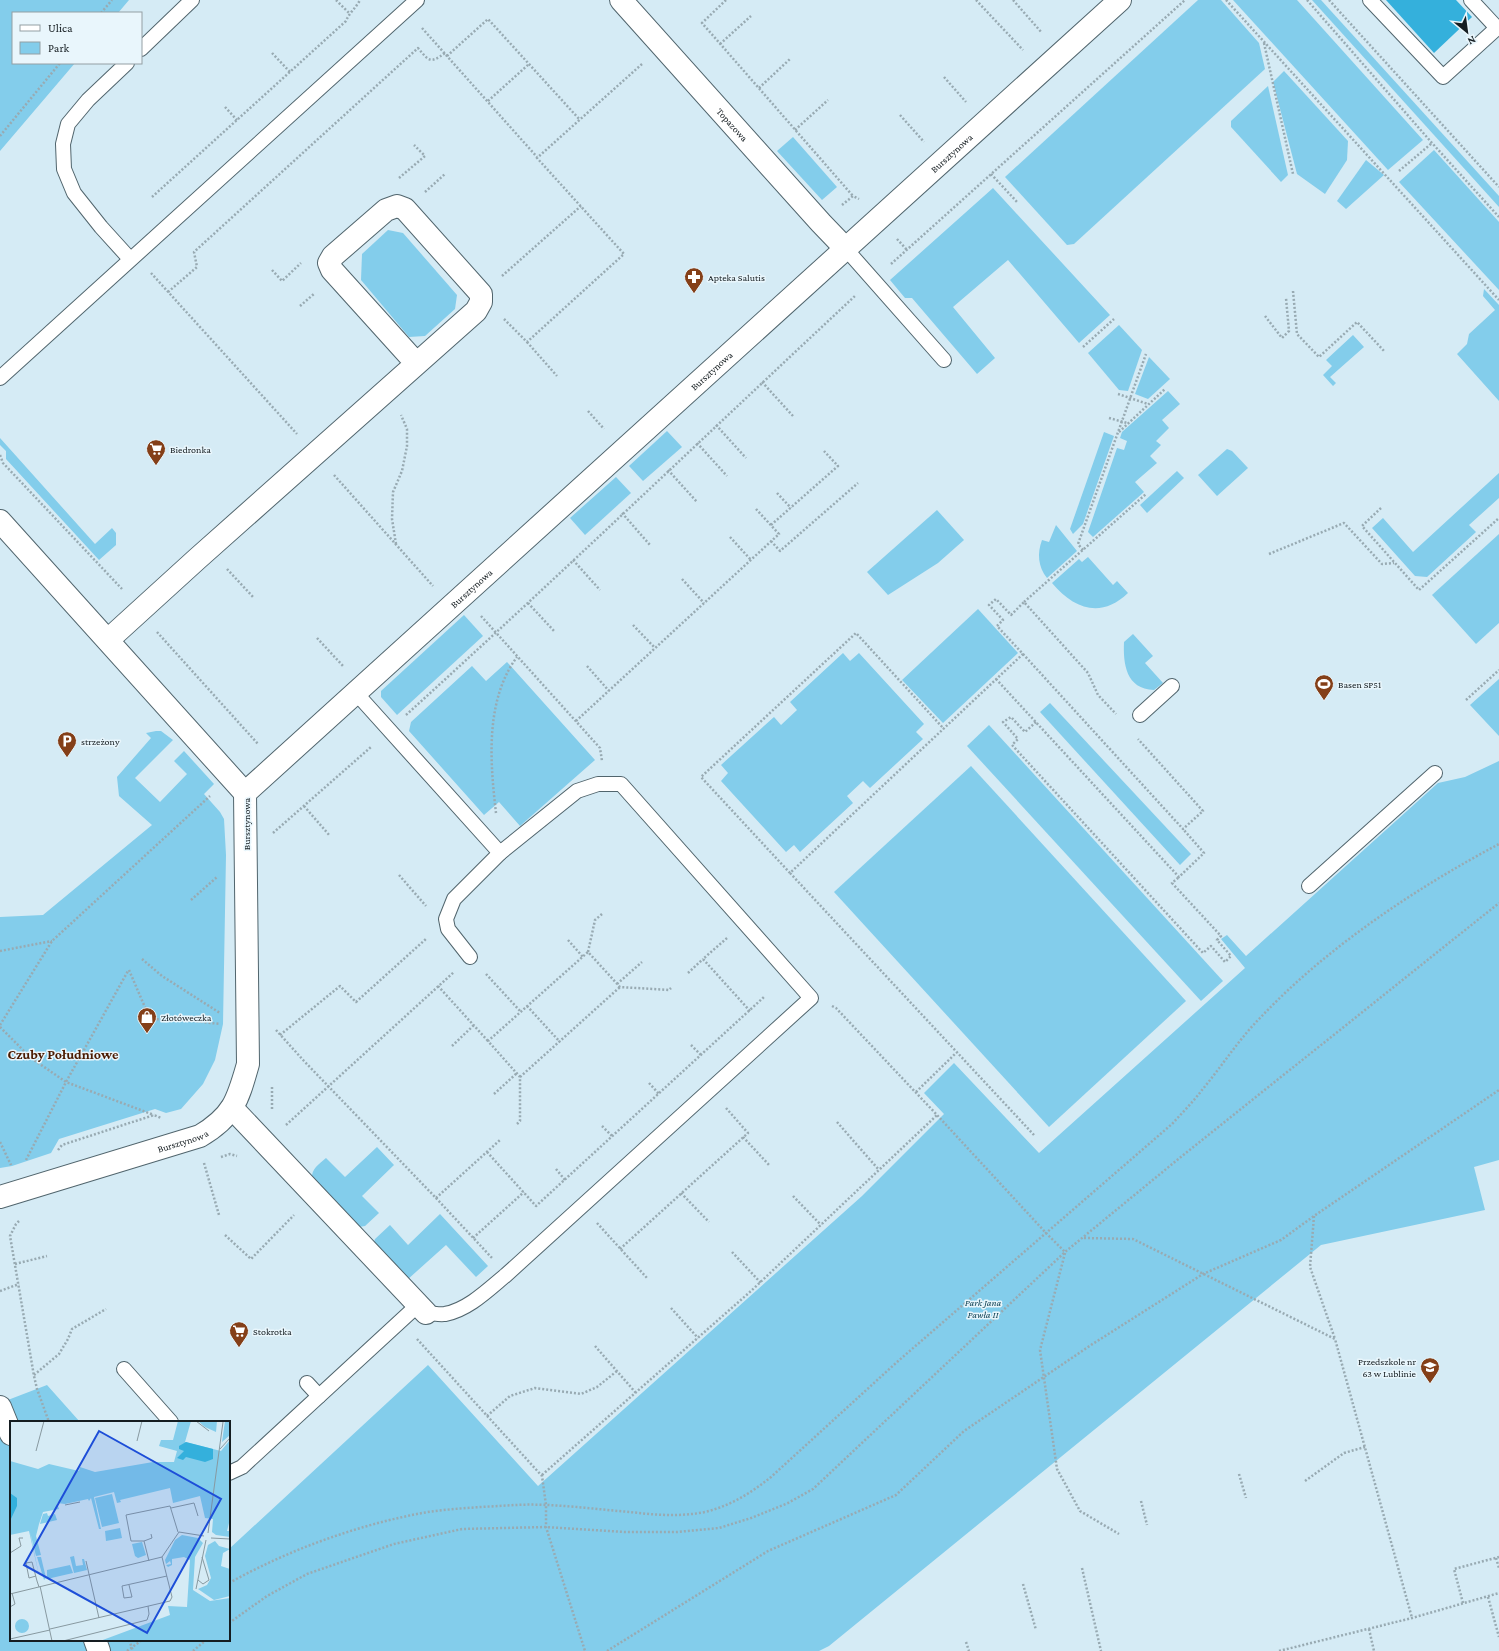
<svg xmlns="http://www.w3.org/2000/svg" width="1499" height="1651" font-family="'Crimson Pro',serif">
  <style>
    .green { fill: #83cdeb }
    .forest { fill: #34b0dc }
    .lines { fill: none; stroke-linecap: round; stroke-linejoin: round }
    .service-casing { stroke: #51656d; stroke-width: 16 }
    .minor-casing { stroke: #51656d; stroke-width: 24 }
    .tertiary-casing { stroke: #51656d; stroke-width: 24 }
    .path { stroke: #98aab2; stroke-width: 2.5; stroke-dasharray: 2 2; stroke-linecap: butt }
    .service { stroke: #fff; stroke-width: 14 }
    .minor { stroke: #fff; stroke-width: 22 }
    .tertiary { stroke: #fff; stroke-width: 22 }
    .path-bridge { stroke: #98aab2; stroke-width: 2.5; stroke-dasharray: 2 2; stroke-linecap: butt }
    .labels { text-anchor: middle; dominant-baseline: central; stroke-width: 3; stroke-linejoin: round; paint-order: stroke }
    .street-label { font-size: 10px; fill: #151d21; stroke: #e9f6fc }
    .poi-label { font-size: 10px; fill: #151d21; stroke: #e9f6fc; text-anchor: start }
    .park-label { font-size: 10px; font-style: italic; fill: #114456; stroke: #e9f6fc }
    .district-label { font-size: 14px; font-weight: bold; fill: #4a1b01; stroke: #e9f6fc }
    .inset-road { fill: none; stroke: #8899a0; stroke-width: 1 }
    .view { fill: #1d4ed8; fill-opacity: 0.15; stroke: #1d4ed8; stroke-width: 2 }
    .inset-edge { fill: none; stroke: #151d21; stroke-width: 2 }
  </style>
  <rect width="100%" height="100%" fill="#d5ebf5"/>
  <!-- green -->
  <g class="green">
    <polygon points="0,0 129,0 118,13 13,13 13,63 75,63 0,151"/>
    <polygon points="1198,0 1221,0 1259,43 1265,69 1074,244 1067,245 1005,177"/>
    <polygon points="1233,0 1297,0 1423,140 1388,170"/>
    <polygon points="1312,0 1321,0 1499,196 1499,207"/>
    <polygon points="1284,71 1348,141 1347,160 1325,194 1297,174 1273,82"/>
    <polygon points="1268,86 1288,175 1281,182 1231,127 1231,121"/>
    <polygon points="793,137 837,187 822,200 777,151"/>
    <polygon points="1434,150 1499,222 1499,290 1399,182"/>
    <polygon points="1366,160 1384,175 1346,209 1337,201"/>
    <polygon points="993,188 1110,315 1079,343 1008,260 953,307 995,358 977,374 912,298 905,298 890,280"/>
    <polygon points="388,230 403,233 457,295 455,309 425,336 409,337 361,280 362,254"/>
    <polygon points="1484,289 1499,305 1499,401 1457,354 1467,344 1469,334 1495,310 1483,296"/>
    <polygon points="1119,325 1142,350 1128,391 1119,390 1088,353"/>
    <polygon points="1353,335 1364,347 1330,377 1336,383 1333,386 1323,375 1332,366 1326,360"/>
    <polygon points="1149,357 1170,379 1148,399 1135,394"/>
    <polygon points="1168,391 1180,404 1162,420 1169,428 1156,441 1161,445 1150,456 1157,463 1135,482 1144,492 1093,537 1088,532 1117,448 1124,450 1127,441 1120,438 1122,432"/>
    <polygon points="667,431 682,447 643,481 629,466"/>
    <polygon points="1104,432 1114,436 1083,524 1073,534 1070,529"/>
    <polygon points="0,438 95,544 112,528 116,533 116,545 99,560 6,459 6,451 0,445"/>
    <polygon points="1227,449 1232,451 1248,468 1217,496 1198,475"/>
    <polygon points="1177,471 1184,478 1147,513 1140,505"/>
    <polygon points="1499,473 1499,498 1469,525 1476,532 1427,577 1415,576 1372,528 1383,518 1413,552"/>
    <polygon points="616,477 631,493 585,535 570,518"/>
    <polygon points="937,510 964,540 938,563 888,595 867,572"/>
    <path d="M1056,525L1077,551L1047,578C1038,567 1037,553 1042,540L1049,542Z"/>
    <polygon points="1499,534 1499,623 1476,644 1432,595"/>
    <path d="M1088,557L1113,585L1117,581L1128,593C1101,619 1074,609 1052,583L1079,559L1082,562Z"/>
    <polygon points="978,609 1018,653 943,723 902,680"/>
    <polygon points="464,615 483,636 397,715 381,697 381,691"/>
    <path d="M1133,634L1153,656L1145,663L1163,683L1154,690C1126,689 1123,664 1124,642Z"/>
    <polygon points="843,653 850,661 859,653 924,724 916,732 923,739 870,788 863,781 847,796 853,803 800,852 794,845 786,852 721,781 728,773 721,765 774,717 781,725 797,710 790,702"/>
    <polygon points="507,662 595,760 520,826 499,802 484,815 409,731 411,722 472,666 486,681"/>
    <polygon points="1499,679 1499,736 1470,705"/>
    <polygon points="1050,703 1191,854 1180,865 1040,712"/>
    <polygon points="989,725 1223,981 1201,1001 967,746"/>
    <polygon points="156,731 161,731 173,740 135,778 160,802 187,774 174,761 184,751 214,784 204,794 220,812 224,819 226,855 223,1024 215,1060 203,1084 181,1109 166,1113 155,1109 59,1139 51,1153 12,1166 0,1168 0,917 43,915 152,825 119,796 117,777 151,738 146,733"/>
    <polygon points="1499,761 1499,1160 1474,1167 1485,1210 1321,1245 829,1646 819,1651 0,1651 0,1403 47,1385 80,1422 11,1422 11,1640 229,1640 229,1549 428,1365 538,1486 862,1196 944,1114 924,1093 954,1063 1039,1153 1245,968 1221,939 1227,935 1246,956 1438,783 1465,777"/>
    <polygon points="971,766 1186,1001 1049,1127 834,892"/>
    <path d="M377,1147L394,1165L362,1196L379,1213L365,1226L359,1227L312,1179C311,1169 319,1164 326,1158L345,1177Z"/>
    <polygon points="440,1214 488,1266 476,1277 446,1245 407,1280 374,1242 375,1239 390,1225 408,1245"/>
  </g>
  <!-- forest -->
  <polygon class="forest" points="1386,0 1456,0 1472,17 1434,53"/>
  <g class="lines">
    <!-- service casing -->
    <g class="service-casing">
      <g id="service">
        <polyline points="1370,0 1443,77 1497,28 1471,0"/>
        <polyline points="141,49 192,0"/>
        <polyline points="127,63 88,100 68,124 63,144 64,169 74,193 101,227 130,259"/>
        <polyline points="845,248 944,360"/>
        <polyline points="0,378 417,0"/>
        <path d="M356,693L500,853L577,791L598,784H621L811,998L506,1275C489,1289 468,1310 445,1314C440,1315 432,1313 426,1313"/>
        <polyline points="1140,715 1172,686"/>
        <polyline points="1309,886 1435,773"/>
        <polyline points="470,957 448,929 446,919 454,899 500,853"/>
        <polyline points="124,1369 171,1422"/>
        <polyline points="307,1383 319,1396"/>
        <polyline points="229,1473 242,1467 419,1304"/>
      </g>
    </g>
    <!-- minor casing -->
    <g class="minor-casing">
      <g id="minor">
        <path id="s1" d="M621,0L821,223L845,248"/>
        <polyline points="0,521 245,793"/>
        <polyline points="108,640 197,559 476,311 481,302 481,294 405,209 397,206 386,210 333,256 329,263 332,270 416,363"/>
        <polyline points="232,1108 426,1313"/>
        <path id="s2" d="M0,1197L200,1136C234,1116 238,1099 248,1064L245,793L1120,0"/>
      </g>
    </g>
    <!-- tertiary casing -->
    <g class="tertiary-casing">
      <g id="tertiary">
        <polyline points="0,1407 11,1434"/>
        <polyline points="95,1640 99,1651"/>
      </g>
    </g>
    <!-- path -->
    <g class="path">
      <polyline points="336,0 349,13"/>
      <polyline points="726,0 702,23 853,196"/>
      <polyline points="976,0 1023,50"/>
      <polyline points="1013,0 1042,33"/>
      <polyline points="1226,0 1499,300"/>
      <polyline points="1307,0 1432,143 1499,217"/>
      <polyline points="1329,0 1499,187"/>
      <polyline points="101,13 112,0"/>
      <polyline points="422,28 537,157"/>
      <polyline points="1264,43 1293,174"/>
      <polyline points="720,44 751,16"/>
      <polyline points="272,53 290,72"/>
      <polyline points="447,56 488,19 580,120"/>
      <polyline points="944,77 966,102"/>
      <polyline points="759,88 790,59"/>
      <polyline points="488,101 529,64"/>
      <polyline points="225,107 237,120"/>
      <polyline points="900,115 924,142"/>
      <polyline points="795,130 828,100"/>
      <polyline points="0,136 60,63"/>
      <polyline points="1399,171 1432,143"/>
      <polyline points="991,174 1018,203"/>
      <polyline points="399,178 425,156 414,145"/>
      <polyline points="425,192 445,174"/>
      <path d="M152,197L346,21C349,13 356,8 360,0"/>
      <polyline points="842,205 853,196 859,199"/>
      <polyline points="897,239 907,250"/>
      <polyline points="891,264 1185,0"/>
      <polyline points="272,270 282,281 301,263"/>
      <polyline points="151,273 297,434"/>
      <polyline points="502,276 581,206"/>
      <polyline points="1293,291 1297,334 1319,357 1357,322 1385,352"/>
      <path d="M168,292L197,267L194,252L418,48C429,61 430,64 445,53"/>
      <polyline points="300,306 315,293"/>
      <polyline points="1265,316 1282,338 1289,331 1286,298"/>
      <polyline points="504,319 527,342 624,254 537,158 642,64"/>
      <polyline points="527,342 557,376"/>
      <polyline points="1083,347 1114,319"/>
      <polyline points="762,382 793,416"/>
      <polyline points="1118,394 1148,404"/>
      <polyline points="588,411 604,429"/>
      <polyline points="1109,418 1127,423"/>
      <polyline points="716,425 746,458"/>
      <polyline points="1119,432 1165,389"/>
      <polyline points="697,443 727,476"/>
      <polyline points="0,455 3,463 122,589"/>
      <polyline points="668,470 697,502"/>
      <polyline points="334,475 433,586"/>
      <polyline points="777,493 791,508"/>
      <polyline points="1381,508 1362,526 1419,590 1499,518"/>
      <polyline points="622,513 650,545"/>
      <polyline points="771,525 838,466 824,451"/>
      <polyline points="730,537 751,560"/>
      <polyline points="771,541 780,551 858,483"/>
      <polyline points="396,544 392,519 393,492 402,471 407,446 407,429 401,415"/>
      <polyline points="1083,550 1078,544 1146,354"/>
      <polyline points="1269,554 1344,523 1382,564 1394,563"/>
      <polyline points="573,560 600,590"/>
      <polyline points="227,569 254,598"/>
      <polyline points="682,579 704,603"/>
      <polyline points="1024,602 1146,494"/>
      <polyline points="528,603 555,632"/>
      <polyline points="481,616 600,748 602,761"/>
      <polyline points="633,625 655,648"/>
      <polyline points="157,632 258,744"/>
      <polyline points="317,638 344,667"/>
      <polyline points="1023,654 1183,829 1203,811 1138,739"/>
      <polyline points="587,666 609,691"/>
      <polyline points="996,679 1179,877 1204,853 1183,829"/>
      <polyline points="1466,700 1499,670"/>
      <path d="M406,715C558,577 706,435 856,295"/>
      <polyline points="576,721 779,534 756,509"/>
      <polyline points="1036,722 1025,732 1011,717 1003,722 1018,739 1012,745 1203,953 1211,946 1225,962 1231,956 1217,940 1221,936 1172,883 1179,877"/>
      <polyline points="304,806 330,836"/>
      <path d="M496,813C490,762 485,700 517,657"/>
      <polyline points="273,833 371,747"/>
      <polyline points="790,873 701,777 856,633 944,729"/>
      <polyline points="399,875 426,906"/>
      <polyline points="191,900 217,877"/>
      <polyline points="727,938 703,959 750,1011"/>
      <polyline points="568,940 583,957"/>
      <polyline points="0,951 52,941"/>
      <polyline points="588,952 595,920 602,914"/>
      <polyline points="142,959 162,976 220,1013"/>
      <polyline points="129,970 150,1019 185,1020 220,1024"/>
      <polyline points="688,973 703,959"/>
      <polyline points="486,974 521,1012"/>
      <polyline points="617,984 642,962"/>
      <polyline points="438,986 488,1041"/>
      <polyline points="527,1006 560,1042"/>
      <polyline points="832,1006 836,1008 937,1115 1046,1233 1065,1252"/>
      <polyline points="148,1023 150,1019"/>
      <polyline points="0,1025 52,941 210,796"/>
      <polyline points="0,1027 31,1058 66,1082 154,1115"/>
      <polyline points="276,1030 304,1061 436,1198 500,1140"/>
      <polyline points="280,1035 340,986 356,1002 427,938"/>
      <polyline points="691,1045 701,1055"/>
      <polyline points="452,1046 474,1025"/>
      <polyline points="520,1077 620,987"/>
      <polyline points="649,1083 659,1094"/>
      <polyline points="272,1087 272,1110"/>
      <polyline points="916,1092 956,1053"/>
      <polyline points="494,1094 517,1073"/>
      <polyline points="837,1122 879,1170"/>
      <polyline points="517,1124 520,1121 520,1077 488,1041 588,952 620,987 669,990 671,988"/>
      <polyline points="286,1125 454,972"/>
      <polyline points="602,1126 612,1136"/>
      <polyline points="1034,1135 790,873 1023,654 997,626 1003,620 989,605 996,599 1011,615 1024,602 1088,673 1098,695 1116,714"/>
      <polyline points="743,1137 770,1166"/>
      <polyline points="0,1142 11,1165"/>
      <polyline points="58,1150 62,1145 154,1115 161,1118"/>
      <polyline points="487,1152 536,1206 764,997"/>
      <polyline points="221,1157 230,1154 237,1156"/>
      <polyline points="26,1160 66,1082 128,971"/>
      <polyline points="204,1163 219,1215"/>
      <polyline points="556,1169 565,1180"/>
      <polyline points="681,1193 709,1222"/>
      <polyline points="793,1196 821,1225"/>
      <polyline points="436,1198 492,1258"/>
      <polyline points="1314,1216 1310,1267 1335,1339"/>
      <polyline points="19,1221 16,1224 10,1236 34,1376 37,1389 49,1422"/>
      <polyline points="597,1223 647,1278"/>
      <polyline points="225,1235 251,1259 294,1215"/>
      <polyline points="473,1238 524,1192"/>
      <polyline points="1084,1238 1133,1239 1335,1339 1412,1618"/>
      <polyline points="620,1249 748,1133 726,1108"/>
      <polyline points="732,1252 761,1283"/>
      <polyline points="1065,1253 1040,1350 1057,1469 1080,1511 1119,1534"/>
      <polyline points="15,1264 47,1256"/>
      <polyline points="0,1291 19,1284"/>
      <polyline points="671,1308 698,1338"/>
      <polyline points="417,1339 542,1476 546,1505 546,1527 585,1651"/>
      <polyline points="595,1346 636,1393"/>
      <polyline points="34,1375 59,1354 68,1339 72,1329 106,1309"/>
      <polyline points="487,1416 510,1396 535,1388 581,1394 597,1387 617,1371"/>
      <polyline points="1239,1474 1246,1498"/>
      <polyline points="542,1475 751,1291 937,1115"/>
      <polyline points="1305,1481 1344,1453 1365,1447"/>
      <polyline points="1141,1501 1147,1525"/>
      <polyline points="1496,1558 1499,1568"/>
      <polyline points="1082,1568 1101,1651"/>
      <path d="M229,1583C289,1550 354,1526 422,1513C452,1508 484,1507 515,1505C553,1503 592,1509 630,1512C655,1515 680,1517 705,1512C730,1506 751,1493 771,1477L897,1362L1172,1124C1182,1113 1193,1102 1202,1090C1222,1066 1239,1039 1261,1017C1326,948 1416,888 1499,844"/>
      <polyline points="1023,1584 1036,1630"/>
      <polyline points="1488,1597 1499,1637"/>
      <polyline points="1463,1603 1454,1569 1499,1557"/>
      <polyline points="229,1623 267,1596 307,1574 394,1544 462,1529 546,1527 624,1532 677,1532 719,1528 751,1518 788,1503 813,1489 1065,1252 1182,1156 1499,903"/>
      <polyline points="1369,1629 1374,1651"/>
      <polyline points="966,1642 969,1651"/>
      <polyline points="127,1651 142,1640"/>
      <polyline points="193,1651 206,1640"/>
      <polyline points="607,1651 768,1551 896,1495 964,1431 1091,1345 1203,1274 1281,1240 1314,1216 1499,1090"/>
      <polyline points="1279,1651 1412,1618 1499,1593"/>
    </g>
    <!-- service -->
    <use href="#service" class="service"/>
    <!-- minor -->
    <use href="#minor" class="minor"/>
    <!-- tertiary -->
    <use href="#tertiary" class="tertiary"/>
    <!-- path-bridge -->
    <polyline class="path-bridge" points="129,1640 133,1651"/>
  </g>
  <!-- icons -->
  <defs>
    <g id="pharmacy-pin" transform="scale(1)"><path d="M0 17L-7.5 6A9.5 9.5 0 1 1 7.5 6Z" fill="#843f18" stroke="#e9f6fc"/><path d="M-2-6h4v4h4v4h-4v4h-4v-4h-4v-4h4Z" fill="#fff"/></g>
    <g id="supermarket-pin" transform="scale(1)"><path d="M0 17L-7.5 6A9.5 9.5 0 1 1 7.5 6Z" fill="#843f18" stroke="#e9f6fc"/><path d="M-6-5.5h2.5l.6 2H6L4.5 2H-2.5L-4.4-4H-6ZM-1.5 3.2a1.3 1.3 0 1 0 .1 0ZM3 3.2a1.3 1.3 0 1 0 .1 0Z" fill="#fff"/></g>
    <g id="stadium-pin" transform="scale(1)"><path d="M0 17L-7.5 6A9.5 9.5 0 1 1 7.5 6Z" fill="#843f18" stroke="#e9f6fc"/><path d="M0-5a6.5 5 0 1 0 0 10a6.5 5 0 1 0 0-10ZM-3.5-1.8h7v3.6h-7Z" fill="#fff"/></g>
    <g id="parking-pin" transform="scale(1)"><path d="M0 17L-7.5 6A9.5 9.5 0 1 1 7.5 6Z" fill="#843f18" stroke="#e9f6fc"/><path d="M-3.5-5.5H1a3.5 3.5 0 0 1 0 7H-1V5.5H-3.5ZM-1-3.4V-.6H.8a1.4 1.4 0 0 0 0-2.8Z" fill="#fff"/></g>
    <g id="shop-pin" transform="scale(1)"><path d="M0 17L-7.5 6A9.5 9.5 0 1 1 7.5 6Z" fill="#843f18" stroke="#e9f6fc"/><path d="M-5-2.5h2.3a2.7 3.5 0 0 1 5.4 0H5L5.5 6h-11ZM-1.5-2.5h3a1.5 2.3 0 0 0-3 0Z" fill="#fff"/></g>
    <g id="school-pin" transform="scale(1)"><path d="M0 17L-7.5 6A9.5 9.5 0 1 1 7.5 6Z" fill="#843f18" stroke="#e9f6fc"/><path d="M0-5L7-2L0 1L-7-2ZM-4 1L0 2.5L4 1V4Q0 6-4 4Z" fill="#fff"/></g>
  </defs>
  <g fill-rule="evenodd">
    <use href="#pharmacy-pin" x="694" y="277"/>
    <use href="#supermarket-pin" x="156" y="449"/>
    <use href="#stadium-pin" x="1324" y="684"/>
    <use href="#parking-pin" x="67" y="741"/>
    <use href="#shop-pin" x="147" y="1017"/>
    <use href="#supermarket-pin" x="239" y="1331"/>
    <use href="#school-pin" x="1430" y="1367"/>
  </g>
  <g class="labels">
    <!-- street labels -->
    <g class="street-label">
      <text stroke="none"><textPath href="#s1" startOffset="167">Topazowa</textPath></text>
      <text stroke="none"><textPath href="#s2" startOffset="1523">Bursztynowa</textPath></text>
      <text stroke="none"><textPath href="#s2" startOffset="1199">Bursztynowa</textPath></text>
      <text stroke="none"><textPath href="#s2" startOffset="875">Bursztynowa</textPath></text>
      <text transform="translate(246 824) rotate(-90)">Bursztynowa</text>
      <text stroke="none"><textPath href="#s2" startOffset="191">Bursztynowa</textPath></text>
    </g>
    <!-- poi labels -->
    <g class="poi-label">
      <text x="708" y="277">Apteka Salutis</text>
      <text x="170" y="449">Biedronka</text>
      <text x="1338" y="684">Basen SP51</text>
      <text x="81" y="741">strzeżony</text>
      <text x="161" y="1017">Złotóweczka</text>
      <text x="253" y="1331">Stokrotka</text>
      <text x="1416" y="1361" text-anchor="end">Przedszkole nr<tspan x="1416" dy="12">63 w Lublinie</tspan></text>
    </g>
    <!-- park labels -->
    <g class="park-label">
      <text x="983" y="1302">Park Jana<tspan x="983" dy="12">Pawła II</tspan></text>
    </g>
    <!-- district labels -->
    <g class="district-label">
      <text x="63" y="1054">Czuby Południowe</text>
    </g>
  </g>
  <!-- overview -->
  <g transform="translate(10 1421)">
    <rect width="220" height="220" fill="#d5ebf5"/>
    <path d="M168,0H181L175,21L211,30L220,19V98L217,110H220V116L206,114L202,111L203,98L195,97L190,75L163,82L160,67L110,79L111,81L107,82L104,71L84,76L91,108H89L81,77L79,80L78,78L55,83L47,82L49,88L33,91L29,103L26,115L31,134L26,135L20,111L30,159L19,110L0,114V40L28,48L39,43L69,50L70,46L85,51L143,41H164L167,30L149,25L151,19H163ZM188,0H207L206,11L195,6ZM215,0H220V14L212,21ZM102,73L109,102L92,106L85,77ZM37,92L38,95L45,93L47,99L30,103L33,93ZM110,107L112,117L96,120L95,110ZM172,114L188,117L193,122L185,136L183,169L200,180L220,177V220H90L160,194L158,185L177,186L180,139L174,136L162,138V144L158,146L156,144L161,143L160,140L156,143L155,139L165,119ZM205,120L209,125L220,128L213,132L211,145L220,148V175L204,179L188,168L197,164L201,157L195,135L198,124ZM132,121L136,134L128,137L125,135L122,123ZM64,135L66,145L73,144L72,138H74L77,149L64,152L60,136ZM27,136H31L36,157L34,159ZM60,144L63,152L37,158V149ZM5 205a7 7 0 1 1 14 0a7 7 0 1 1-14 0Z" fill="#83cdeb"/>
    <path d="M176,21L203,28V38L195,41L176,36L173,39L167,37L174,30L169,28V25ZM0,72L7,77V85L0,100Z" fill="#34b0dc"/>
    <path class="inset-road" d="M186,0L199,10M127,20L132,0M210,28L220,17M26,30L34,0M55,84L70,81M161,87L184,82L188,95M198,112L213,1M201,117L220,118M134,120L142,117L141,113M0,132L11,125L9,117H13M76,140L89,197M139,140L134,120H121L116,94L160,85L168,111M26,155L19,157L16,142L22,141L27,160L29,166M188,159L193,163L199,159L192,136M119,164L122,176L114,177L112,165L157,155M30,165L42,220M186,168L196,119M0,173L152,136L169,111L194,115M0,186L5,183L2,172M40,208L160,180L162,176L152,136M0,218L40,209M53,220L137,199L139,193L138,185"/>
    <path class="view" d="M89,10L211,78L137,212L14,144Z"/>
    <rect width="220" height="220" class="inset-edge"/>
  </g>
  <!-- legend -->
  <rect x="12" y="12" width="130" height="52" fill="#e9f6fc" stroke="#949fa4"/>
  <rect x="20" y="25" width="20" height="6" fill="#ffffff" stroke="#949fa4"/>
  <text x="48" y="32" font-size="12" fill="#151d21">Ulica</text>
  <rect x="20" y="42" width="20" height="12" fill="#83cdeb" stroke="#949fa4"/>
  <text x="48" y="52" font-size="12" fill="#151d21">Park</text>
  <!-- north arrow -->
  <g transform="translate(1467 32) rotate(151)" stroke="#e9f6fc" stroke-width="3" paint-order="stroke">
  <path d="M0-3L7 15L0 10L-7 15Z" fill="#151d21"/>
  <text y="-6" font-size="11" font-weight="bold" text-anchor="middle" fill="#151d21">N</text>
  </g>
</svg>
